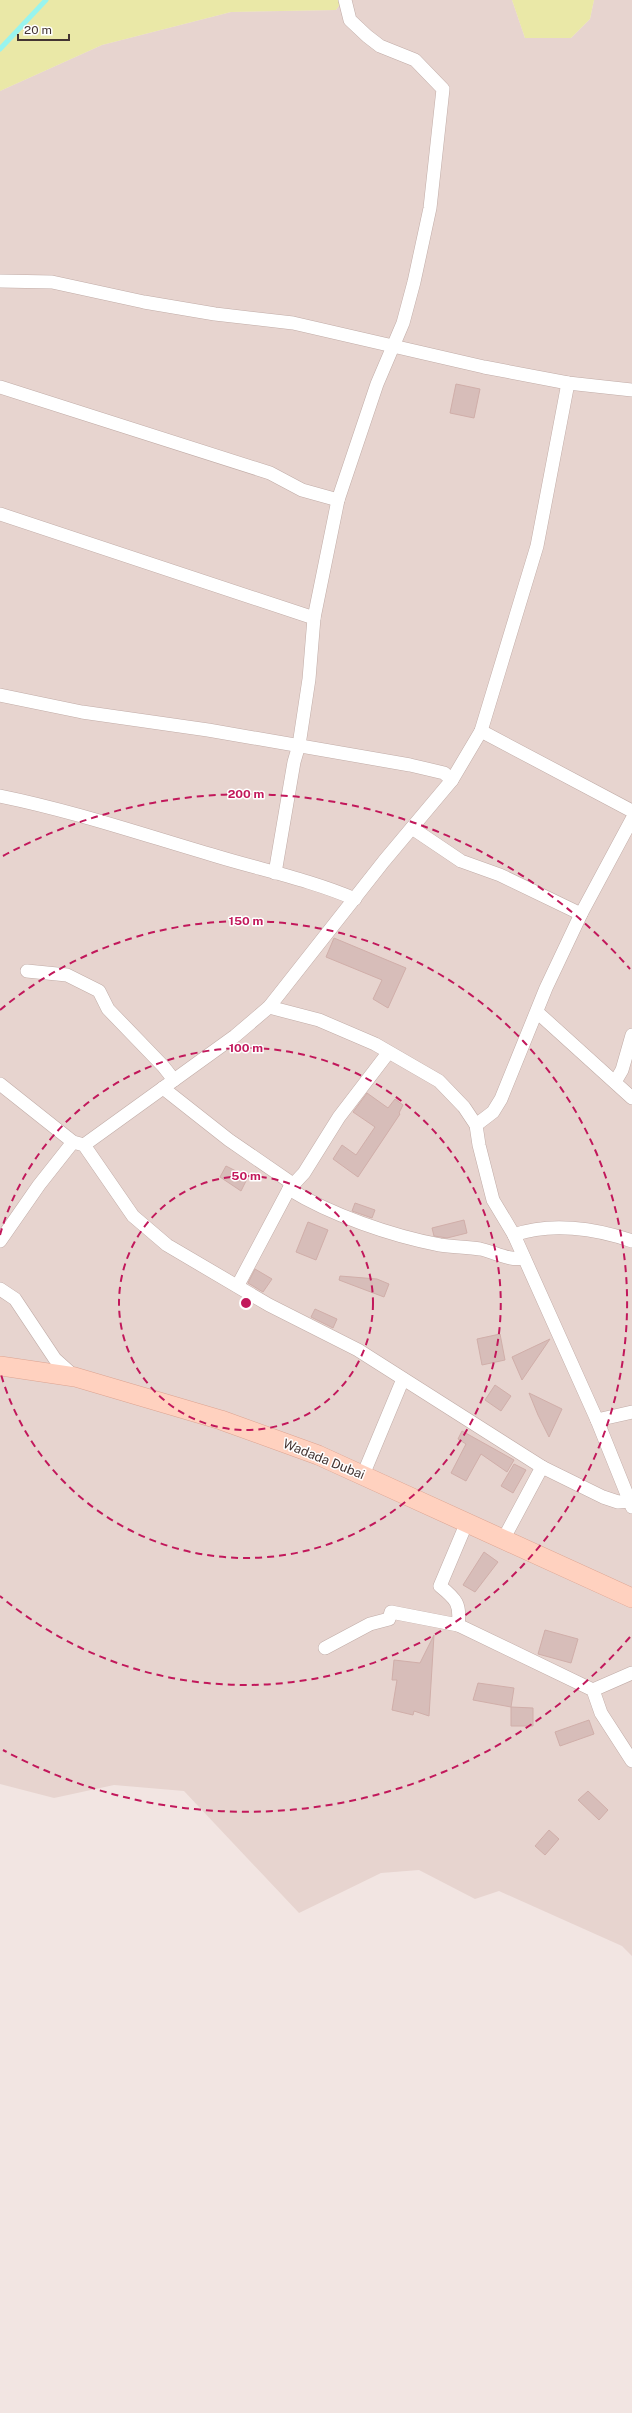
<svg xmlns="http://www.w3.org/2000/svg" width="632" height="2413" font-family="'Public Sans',sans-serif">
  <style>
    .residential { fill: #e7d4cf }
    .green { fill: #eae8a7 }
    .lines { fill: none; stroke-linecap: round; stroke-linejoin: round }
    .stream { stroke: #98f4ee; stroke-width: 5 }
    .building { fill: #d7bdb9; stroke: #d0aea9 }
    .street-casing { stroke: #c1aca7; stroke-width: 14 }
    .secondary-casing { stroke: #dca492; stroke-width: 20 }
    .street { stroke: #fff; stroke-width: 13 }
    .secondary { stroke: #ffd1bf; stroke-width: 19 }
    .ring { fill: none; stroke: #c2185b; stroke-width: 2; stroke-dasharray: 7 5 }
    .labels { text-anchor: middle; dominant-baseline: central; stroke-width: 3; stroke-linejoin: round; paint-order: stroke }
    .street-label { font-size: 13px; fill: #443432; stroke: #fff }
    .centre { fill: #c2185b; stroke: #fff; stroke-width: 2 }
    .ring-label { font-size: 12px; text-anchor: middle; font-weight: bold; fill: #c2185b; stroke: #fff; stroke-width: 3; stroke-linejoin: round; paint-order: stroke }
  </style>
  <rect width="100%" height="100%" fill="#f2e5e2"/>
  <!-- residential -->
  <polygon class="residential" points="343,0 512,0 525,38 571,38 590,19 594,0 632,0 632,1956 622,1946 499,1891 475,1899 419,1870 381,1873 299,1913 184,1791 114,1785 54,1798 0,1784 0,91 102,45 231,12 336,10"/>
  <!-- green -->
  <g class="green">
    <polygon points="0,0 343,0 336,10 231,12 102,45 0,91"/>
    <polygon points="512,0 594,0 590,19 571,38 525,38"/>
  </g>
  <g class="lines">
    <!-- stream -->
    <polyline class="stream" points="0,49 46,0"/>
  </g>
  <!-- building -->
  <g class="building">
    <polygon points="456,384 480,389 474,418 450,413"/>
    <polygon points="334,938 406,968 388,1008 373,999 382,980 326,957"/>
    <polygon points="367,1093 388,1108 395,1099 403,1105 399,1113 400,1114 358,1177 333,1159 342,1145 356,1155 375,1127 353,1112"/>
    <polygon points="226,1166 248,1177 241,1191 220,1177"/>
    <polygon points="355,1203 375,1210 372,1218 352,1211"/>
    <polygon points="464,1220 467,1233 447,1238 434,1236 432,1228"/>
    <polygon points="308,1222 328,1230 316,1260 296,1252"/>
    <polygon points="255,1269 272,1279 263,1292 248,1283"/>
    <polygon points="340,1276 377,1279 389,1284 384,1297 339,1280"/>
    <polygon points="315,1309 337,1319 333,1328 311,1317"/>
    <polygon points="500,1334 505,1360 482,1365 477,1339"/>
    <polygon points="550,1339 522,1380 512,1357"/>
    <polygon points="495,1385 511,1396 501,1411 485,1400"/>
    <polygon points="529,1393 562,1409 549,1437 538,1415"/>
    <polygon points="462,1431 514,1460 507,1472 481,1454 466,1481 451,1473 466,1444 458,1439"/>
    <polygon points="514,1464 526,1470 513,1493 501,1486"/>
    <polygon points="484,1552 498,1562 475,1592 463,1585"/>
    <polygon points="545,1630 578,1639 571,1663 538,1654"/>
    <polygon points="434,1635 429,1716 414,1711 413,1715 392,1710 397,1680 392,1680 394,1660 420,1663"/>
    <polygon points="478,1683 514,1688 511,1707 473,1700"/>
    <polygon points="511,1707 533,1708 533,1726 511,1726"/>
    <polygon points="589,1720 594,1734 560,1746 555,1732"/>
    <polygon points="588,1791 608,1810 599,1820 578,1800"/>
    <polygon points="549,1830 559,1839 545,1855 535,1846"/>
  </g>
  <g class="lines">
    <!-- street casing -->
    <g class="street-casing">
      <g id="street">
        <polyline points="0,281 52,282 144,302 215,314 293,323 484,367 568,383 632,390"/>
        <polyline points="0,387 270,473 302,490 338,500"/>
        <polyline points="0,514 314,618"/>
        <polyline points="0,695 82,712 208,730 410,765 444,773 452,780"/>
        <polyline points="481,731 632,811"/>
        <path d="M0,796C74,811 144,835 216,856C262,870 311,880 355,899"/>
        <polyline points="412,828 461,861 500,875 581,914"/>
        <polyline points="275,873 294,762 299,745 309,679 314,618 338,500 377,384 403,323 414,282 430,208 443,89 415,60 380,46 367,36 350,20 345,0"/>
        <polyline points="27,971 67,975 99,991 108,1009 163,1066 174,1080"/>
        <polyline points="269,1007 319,1020 375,1044 439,1081 464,1107 476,1125 479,1145 493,1200 514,1235 597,1420 632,1507"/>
        <polyline points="537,1012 632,1098"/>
        <polyline points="615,1082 622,1070 632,1035"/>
        <polyline points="0,1084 73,1142 84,1145 133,1216 167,1245 269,1305 358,1350 542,1467 603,1497 618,1502 632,1501"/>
        <polyline points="163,1088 229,1140 293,1184"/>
        <polyline points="476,1125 493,1112 501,1099 546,988 581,914 632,819"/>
        <polyline points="84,1145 235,1036 269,1007 384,861 452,780 481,731 537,546 568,383"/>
        <path d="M289,1189C331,1215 392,1236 440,1245C453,1247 467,1247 480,1249C495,1252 508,1261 524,1258"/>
        <path d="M514,1235C550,1222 595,1228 632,1241"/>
        <polyline points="0,1241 39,1185 73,1142"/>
        <polyline points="238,1285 289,1189 304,1173 339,1117 388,1053"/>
        <polyline points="0,1289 15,1299 55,1359 75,1377"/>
        <polyline points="597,1420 632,1412"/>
        <polyline points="363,1475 403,1379"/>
        <polyline points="504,1538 542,1467"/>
        <path d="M458,1625C461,1604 456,1599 440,1586L467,1522"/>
        <polyline points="325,1648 370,1624 389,1619 391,1612 458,1625 593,1690 601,1713 632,1761"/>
        <polyline points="593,1690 632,1673"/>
      </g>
    </g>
    <!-- secondary casing -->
    <g class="secondary-casing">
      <polyline id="secondary" points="0,1366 75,1377 221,1420 318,1455 632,1598"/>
    </g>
    <!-- street -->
    <use href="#street" class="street"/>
    <!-- secondary -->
    <use href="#secondary" class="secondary"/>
  </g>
  <!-- distance rings -->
  <g class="ring">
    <circle cx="246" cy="1303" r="127"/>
    <path d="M0 1235A255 255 0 1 1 0 1371"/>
    <path d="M0 1010A382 382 0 1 1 0 1596"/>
    <path d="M630 1637A509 509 0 0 1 3 1750M3 856A509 509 0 0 1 630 969"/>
  </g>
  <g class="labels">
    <!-- street labels -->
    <g class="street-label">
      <text transform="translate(324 1459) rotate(22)">Wadada Dubai</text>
    </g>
  </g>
  <circle cx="246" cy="1303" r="6" class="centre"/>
  <g class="ring-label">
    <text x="246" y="798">200 m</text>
    <text x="246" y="925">150 m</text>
    <text x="246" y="1052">100 m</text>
    <text x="246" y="1180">50 m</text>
  </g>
  <!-- scale -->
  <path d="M18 34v6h51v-6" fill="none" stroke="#443432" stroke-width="2"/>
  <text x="24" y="34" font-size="12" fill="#443432" stroke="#ffffff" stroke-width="3" paint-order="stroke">20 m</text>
</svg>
